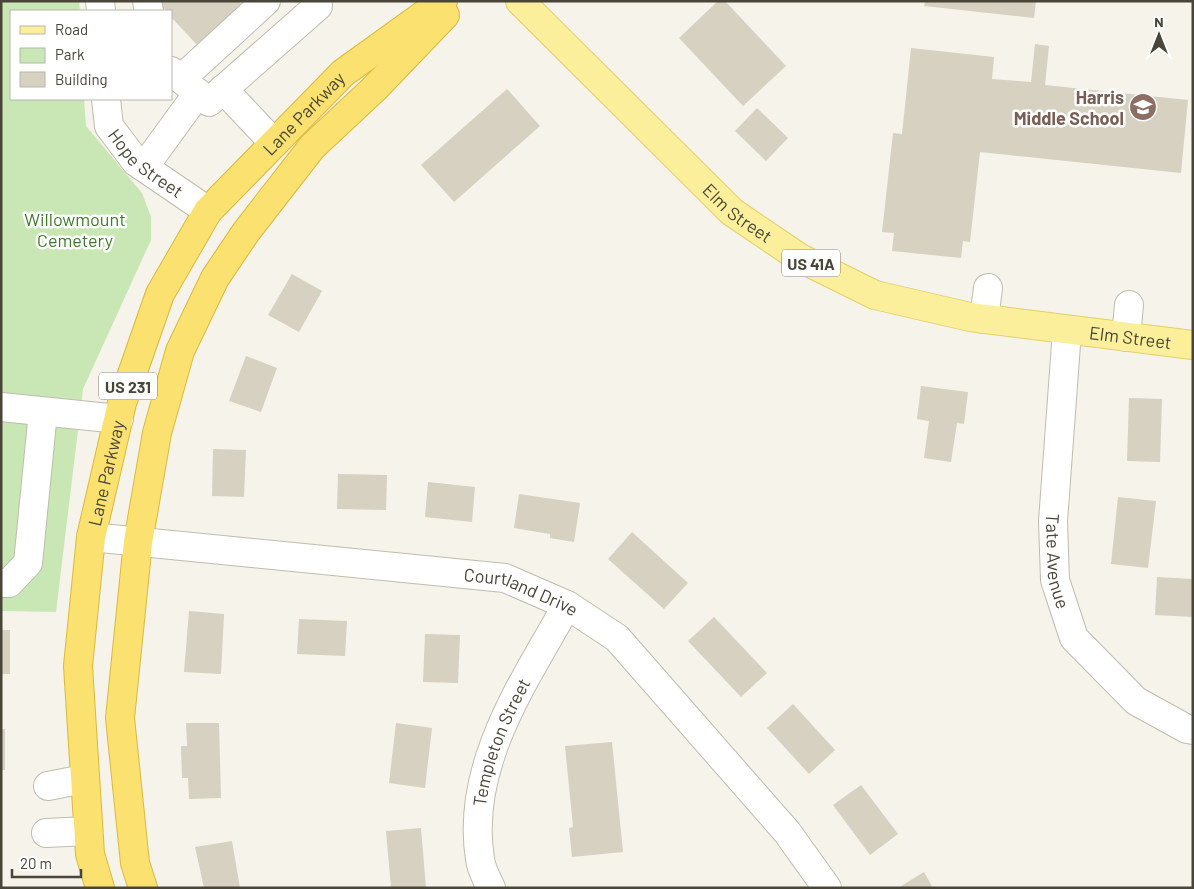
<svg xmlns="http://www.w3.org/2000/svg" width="1194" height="889" font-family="Barlow,sans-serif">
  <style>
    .green { fill: #c9e7b4 }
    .building { fill: #d6d1c0 }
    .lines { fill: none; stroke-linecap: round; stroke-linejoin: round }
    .minor-casing { stroke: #c0bcad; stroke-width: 30 }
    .major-casing { stroke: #e1d06c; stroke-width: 30 }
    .highway-casing { stroke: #dab93f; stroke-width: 30 }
    .minor { stroke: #fff; stroke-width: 28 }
    .major { stroke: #fbef9c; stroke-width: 28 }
    .highway { stroke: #fae170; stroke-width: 28 }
    .labels { text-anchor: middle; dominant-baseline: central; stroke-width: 5; stroke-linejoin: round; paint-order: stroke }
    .shield { fill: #fff; stroke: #807d74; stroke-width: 1 }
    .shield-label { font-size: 16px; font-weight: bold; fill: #494538 }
    .education-label { font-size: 18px; font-weight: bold; fill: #785e54; stroke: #fff; text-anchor: end }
    .street-label { font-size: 18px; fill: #494538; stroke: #fff }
    .park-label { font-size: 18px; fill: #3e7a2c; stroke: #fff }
  </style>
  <rect width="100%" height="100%" fill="#f5f3ea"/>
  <!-- green -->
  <polygon class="green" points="1,1 79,1 80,11 11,11 11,99 84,99 86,126 142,193 151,217 151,240 83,389 56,612 1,611"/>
  <!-- building -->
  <g class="building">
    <polygon points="157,1 239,1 244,8 200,48 171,17 171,11 166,11"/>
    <polygon points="718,1 725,1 786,66 743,106 679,38"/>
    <polygon points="925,1 1036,1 1034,18 924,6"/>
    <polygon points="1035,44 1049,46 1045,85 1188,100 1181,173 980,152 970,242 963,241 961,258 892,251 894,233 882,232 893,133 902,134 911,48 994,57 992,79 1031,82"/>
    <polygon points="507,89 540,126 454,202 421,165"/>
    <polygon points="757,108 788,138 766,161 735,131"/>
    <polygon points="292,274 322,291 299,332 268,315"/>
    <polygon points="246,356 277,368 261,412 229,401"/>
    <polygon points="921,386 968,392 964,424 957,423 951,462 924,458 929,421 917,419"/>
    <polygon points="1129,398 1162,399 1160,462 1127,461"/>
    <polygon points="213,449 246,450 244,497 212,496"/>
    <polygon points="338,474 387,475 386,510 337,509"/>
    <polygon points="428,482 475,487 472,522 425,517"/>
    <polygon points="519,494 580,503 574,542 550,538 550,534 514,528"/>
    <polygon points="1118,497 1156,501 1148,568 1111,564"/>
    <polygon points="632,532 688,583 664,609 608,559"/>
    <polygon points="1157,577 1193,579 1193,617 1155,615"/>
    <polygon points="189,611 224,614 221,674 184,672"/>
    <polygon points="714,617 767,673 741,697 688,641"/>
    <polygon points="299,619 347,621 345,656 297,654"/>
    <rect x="1" y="630" width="9" height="44"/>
    <polygon points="425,634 460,635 458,683 423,682"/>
    <polygon points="793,704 835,750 809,774 767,728"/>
    <polygon points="186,723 219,723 221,798 189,799 188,778 182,778 181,746 187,746"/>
    <polygon points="396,723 432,728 425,788 389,783"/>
    <rect x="1" y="729" width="4" height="41"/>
    <polygon points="612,742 623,852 572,857 569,828 573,827 565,746"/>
    <polygon points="861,785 898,834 870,855 833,805"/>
    <polygon points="421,828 426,888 391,888 386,831"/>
    <polygon points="232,841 240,888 204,888 195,847"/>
    <polygon points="924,872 933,888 898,888"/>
  </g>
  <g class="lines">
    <!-- minor casing -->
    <g class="minor-casing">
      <g id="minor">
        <polyline points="100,1 101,11"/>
        <polyline points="147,1 149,11"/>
        <polyline points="171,71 209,102 318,6"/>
        <polyline points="181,79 266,1"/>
        <polyline points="223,89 274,143"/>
        <path id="s1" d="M106,99L109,126L136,162L208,211"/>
        <polyline points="144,167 198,93"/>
        <polyline points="984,319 988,288"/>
        <path id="s2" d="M1067,331L1053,521L1055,580L1074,638L1136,701L1187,729L1193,730"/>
        <polyline points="1126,337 1129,305"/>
        <polyline points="1,407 119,419"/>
        <path id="s3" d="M91,537L505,578L567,605L617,638L787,832L827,888"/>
        <polyline points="1,583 9,583 28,563 43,412"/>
        <polyline points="48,786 84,779"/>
        <polyline points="46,833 88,831"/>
        <path id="s4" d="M491,888C487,879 481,869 480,859C465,766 524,682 567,605"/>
      </g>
    </g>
    <!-- major casing -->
    <g class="major-casing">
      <g id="major">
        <path id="s5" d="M520,1L732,212L800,258L875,295L970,317L1193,345"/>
      </g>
    </g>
    <!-- highway casing -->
    <g class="highway-casing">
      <g id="highway">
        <path id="s6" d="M100,888L90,854L78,666L91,537L122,403L160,294L208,211L343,73L443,1"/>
        <polyline points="143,888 135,863 120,718 138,542 157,433 180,351 215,278 246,232 312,147 375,88 445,15"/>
      </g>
    </g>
    <!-- minor -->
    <use href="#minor" class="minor"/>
    <!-- major -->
    <use href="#major" class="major"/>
    <!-- highway -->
    <use href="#highway" class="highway"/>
  </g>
  <!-- icons -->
  <defs>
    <g id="school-disc" transform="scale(1.4375)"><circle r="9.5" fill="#8d6e63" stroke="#fff"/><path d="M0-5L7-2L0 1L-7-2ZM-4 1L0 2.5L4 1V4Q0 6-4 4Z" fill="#fff"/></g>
  </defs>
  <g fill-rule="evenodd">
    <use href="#school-disc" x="1143" y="107"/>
  </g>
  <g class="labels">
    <!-- shield labels -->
    <g class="shield">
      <rect x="782" y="249.5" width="58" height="27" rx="4"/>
      <rect x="99" y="372.5" width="58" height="27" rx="4"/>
    </g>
    <g class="shield-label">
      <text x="811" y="263">US 41A</text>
      <text x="128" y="386">US 231</text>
    </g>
    <!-- education labels -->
    <g class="education-label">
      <text x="1124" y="97">Harris<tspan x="1124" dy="21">Middle School</tspan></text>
    </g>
    <!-- street labels -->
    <g class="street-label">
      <text stroke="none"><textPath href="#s6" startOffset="839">Lane Parkway</textPath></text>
      <text stroke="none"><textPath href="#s1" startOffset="80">Hope Street</textPath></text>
      <text stroke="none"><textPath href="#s5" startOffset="304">Elm Street</textPath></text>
      <text stroke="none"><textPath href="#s5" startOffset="724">Elm Street</textPath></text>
      <text stroke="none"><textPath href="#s6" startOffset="419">Lane Parkway</textPath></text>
      <text stroke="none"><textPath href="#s2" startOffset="231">Tate Avenue</textPath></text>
      <text stroke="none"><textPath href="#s3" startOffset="435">Courtland Drive</textPath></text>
      <text stroke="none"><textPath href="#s4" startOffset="152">Templeton Street</textPath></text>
    </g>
    <!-- park labels -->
    <g class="park-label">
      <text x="75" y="219">Willowmount<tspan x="75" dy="21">Cemetery</tspan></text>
    </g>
  </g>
  <!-- border -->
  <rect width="1194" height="889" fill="none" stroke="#494538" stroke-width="5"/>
  <!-- legend -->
  <rect x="10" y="10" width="162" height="90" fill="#ffffff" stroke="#b6b5af"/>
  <rect x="20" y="26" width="25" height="8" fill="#fbef9c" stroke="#b6b5af"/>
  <text x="55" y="35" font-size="15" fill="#494538">Road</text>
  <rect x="20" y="48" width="25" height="15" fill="#c9e7b4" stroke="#b6b5af"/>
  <text x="55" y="60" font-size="15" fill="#494538">Park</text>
  <rect x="20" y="72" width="25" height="15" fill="#d6d1c0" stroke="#b6b5af"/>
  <text x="55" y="85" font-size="15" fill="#494538">Building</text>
  <!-- north arrow -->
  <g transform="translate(1159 35)" stroke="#ffffff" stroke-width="4" paint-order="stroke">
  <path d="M0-4L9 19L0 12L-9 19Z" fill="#494538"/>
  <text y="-8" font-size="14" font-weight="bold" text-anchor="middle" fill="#494538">N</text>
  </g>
  <!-- scale -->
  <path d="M12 869v8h69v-8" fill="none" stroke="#494538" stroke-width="2.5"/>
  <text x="20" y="869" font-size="15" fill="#494538" stroke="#ffffff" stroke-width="4" paint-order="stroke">20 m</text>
</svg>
